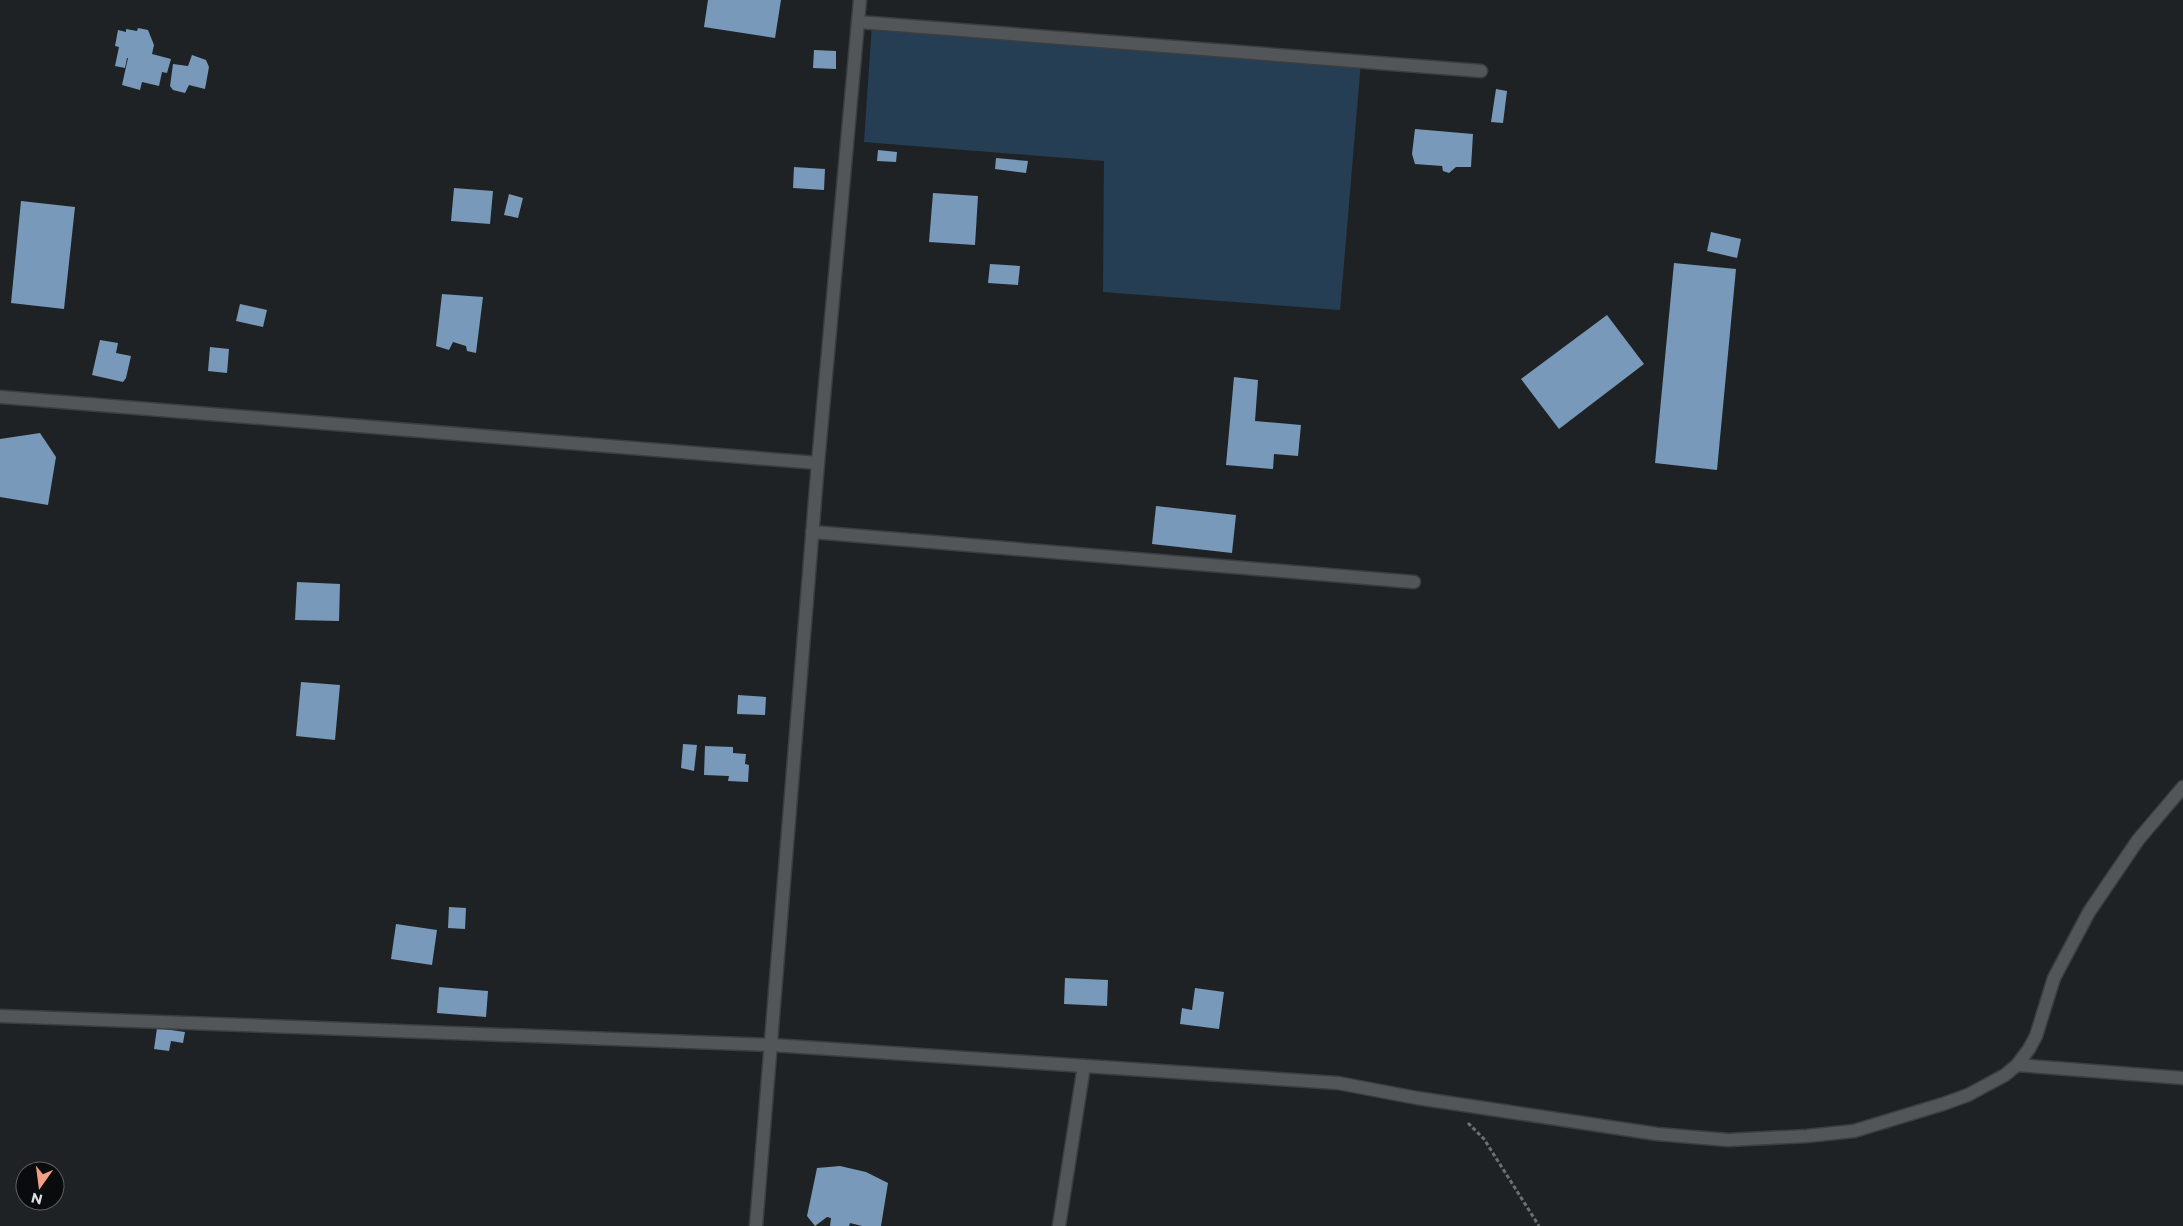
<svg xmlns="http://www.w3.org/2000/svg" width="2183" height="1226" font-family="Montserrat,sans-serif">
  <style>
    .green { fill: #263e54 }
    .building { fill: #7899b9 }
    .lines { fill: none; stroke-linecap: round; stroke-linejoin: round }
    .minor-casing { stroke: #3b3e40; stroke-width: 15 }
    .path { stroke: #6d7073; stroke-width: 3; stroke-dasharray: 4 2.5; stroke-linecap: butt }
    .minor { stroke: #525659; stroke-width: 12 }
  </style>
  <rect width="100%" height="100%" fill="#1f2225"/>
  <!-- green -->
  <polygon class="green" points="872,24 1361,62 1340,310 1103,292 1104,161 864,142"/>
  <!-- building -->
  <g class="building">
    <polygon points="708,0 781,0 775,38 704,27"/>
    <polygon points="138,28 148,30 154,45 152,54 171,59 167,73 162,72 159,86 142,82 140,90 122,85 128,58 127,58 125,68 115,66 119,47 115,46 118,30 126,32 126,29 137,31"/>
    <polygon points="814,50 836,51 836,69 813,68"/>
    <polygon points="192,55 206,60 209,67 205,89 189,85 185,93 173,90 170,86 173,64 188,66"/>
    <polygon points="1496,89 1507,91 1503,123 1491,122"/>
    <polygon points="1415,129 1473,134 1471,167 1456,167 1449,173 1443,171 1442,166 1415,164 1412,154"/>
    <polygon points="878,150 897,152 896,162 877,161"/>
    <polygon points="996,158 1028,161 1026,173 995,169"/>
    <polygon points="794,167 825,169 824,190 793,188"/>
    <polygon points="454,188 493,191 490,224 451,221"/>
    <polygon points="933,193 978,196 975,245 929,242"/>
    <polygon points="509,194 523,198 518,218 504,215"/>
    <polygon points="21,201 75,207 64,309 11,303"/>
    <polygon points="1711,232 1741,239 1737,258 1707,251"/>
    <polygon points="1674,263 1736,269 1717,470 1655,463"/>
    <polygon points="990,264 1020,266 1018,285 988,283"/>
    <polygon points="442,294 483,297 476,353 467,351 466,346 453,342 449,350 436,346"/>
    <polygon points="240,304 267,310 263,327 236,321"/>
    <polygon points="1607,315 1644,364 1559,429 1521,379"/>
    <polygon points="100,340 118,343 116,353 131,356 126,378 123,382 92,375"/>
    <polygon points="210,347 229,349 227,373 208,371"/>
    <polygon points="1234,377 1258,380 1255,421 1301,425 1298,456 1274,454 1273,469 1226,465"/>
    <polygon points="40,433 56,457 48,505 0,497 0,439"/>
    <polygon points="1156,506 1236,515 1232,553 1152,544"/>
    <polygon points="297,582 340,584 339,621 295,620"/>
    <polygon points="301,682 340,685 335,740 296,736"/>
    <polygon points="738,695 766,697 765,715 737,714"/>
    <polygon points="683,744 697,745 694,771 681,768"/>
    <polygon points="705,746 733,747 733,753 746,754 745,764 749,765 748,782 728,781 729,776 704,775"/>
    <polygon points="449,907 466,908 465,929 448,928"/>
    <polygon points="396,924 437,930 432,965 391,959"/>
    <polygon points="1065,978 1108,980 1107,1006 1064,1004"/>
    <polygon points="439,987 488,991 486,1017 437,1013"/>
    <polygon points="1195,988 1224,992 1219,1029 1180,1024 1182,1008 1192,1010"/>
    <polygon points="157,1028 185,1032 183,1043 171,1041 169,1051 154,1049"/>
    <polygon points="840,1166 866,1172 888,1183 881,1226 862,1226 850,1223 849,1226 830,1226 831,1218 827,1217 815,1226 807,1216 817,1168"/>
  </g>
  <g class="lines">
    <!-- minor casing -->
    <g class="minor-casing">
      <g id="minor">
        <polyline points="858,22 1481,71"/>
        <polyline points="0,397 818,463"/>
        <polyline points="812,532 1414,582"/>
        <polyline points="0,1016 772,1045 1338,1083 1417,1098 1657,1134 1728,1140 1807,1136 1854,1131 1943,1104 1968,1095 2005,1075 2017,1065 2029,1049 2036,1036 2054,978 2089,912 2138,840 2183,787"/>
        <polyline points="2017,1065 2183,1078"/>
        <polyline points="756,1226 818,463 860,0"/>
        <polyline points="1059,1226 1084,1066"/>
      </g>
    </g>
    <!-- path -->
    <polyline class="path" points="1468,1123 1484,1139 1539,1226"/>
    <!-- minor -->
    <use href="#minor" class="minor"/>
  </g>
  <!-- north arrow -->
  <g transform="translate(40 1186) rotate(194)"><circle r="24" fill="#0a0b0d" stroke="#5e5f61"/>
  <path d="M0-4L9 19L0 12L-9 19Z" fill="#f39f85"/>
  <text y="-8" font-size="14" font-weight="bold" text-anchor="middle" fill="#dbdee0">N</text>
  </g>
</svg>
